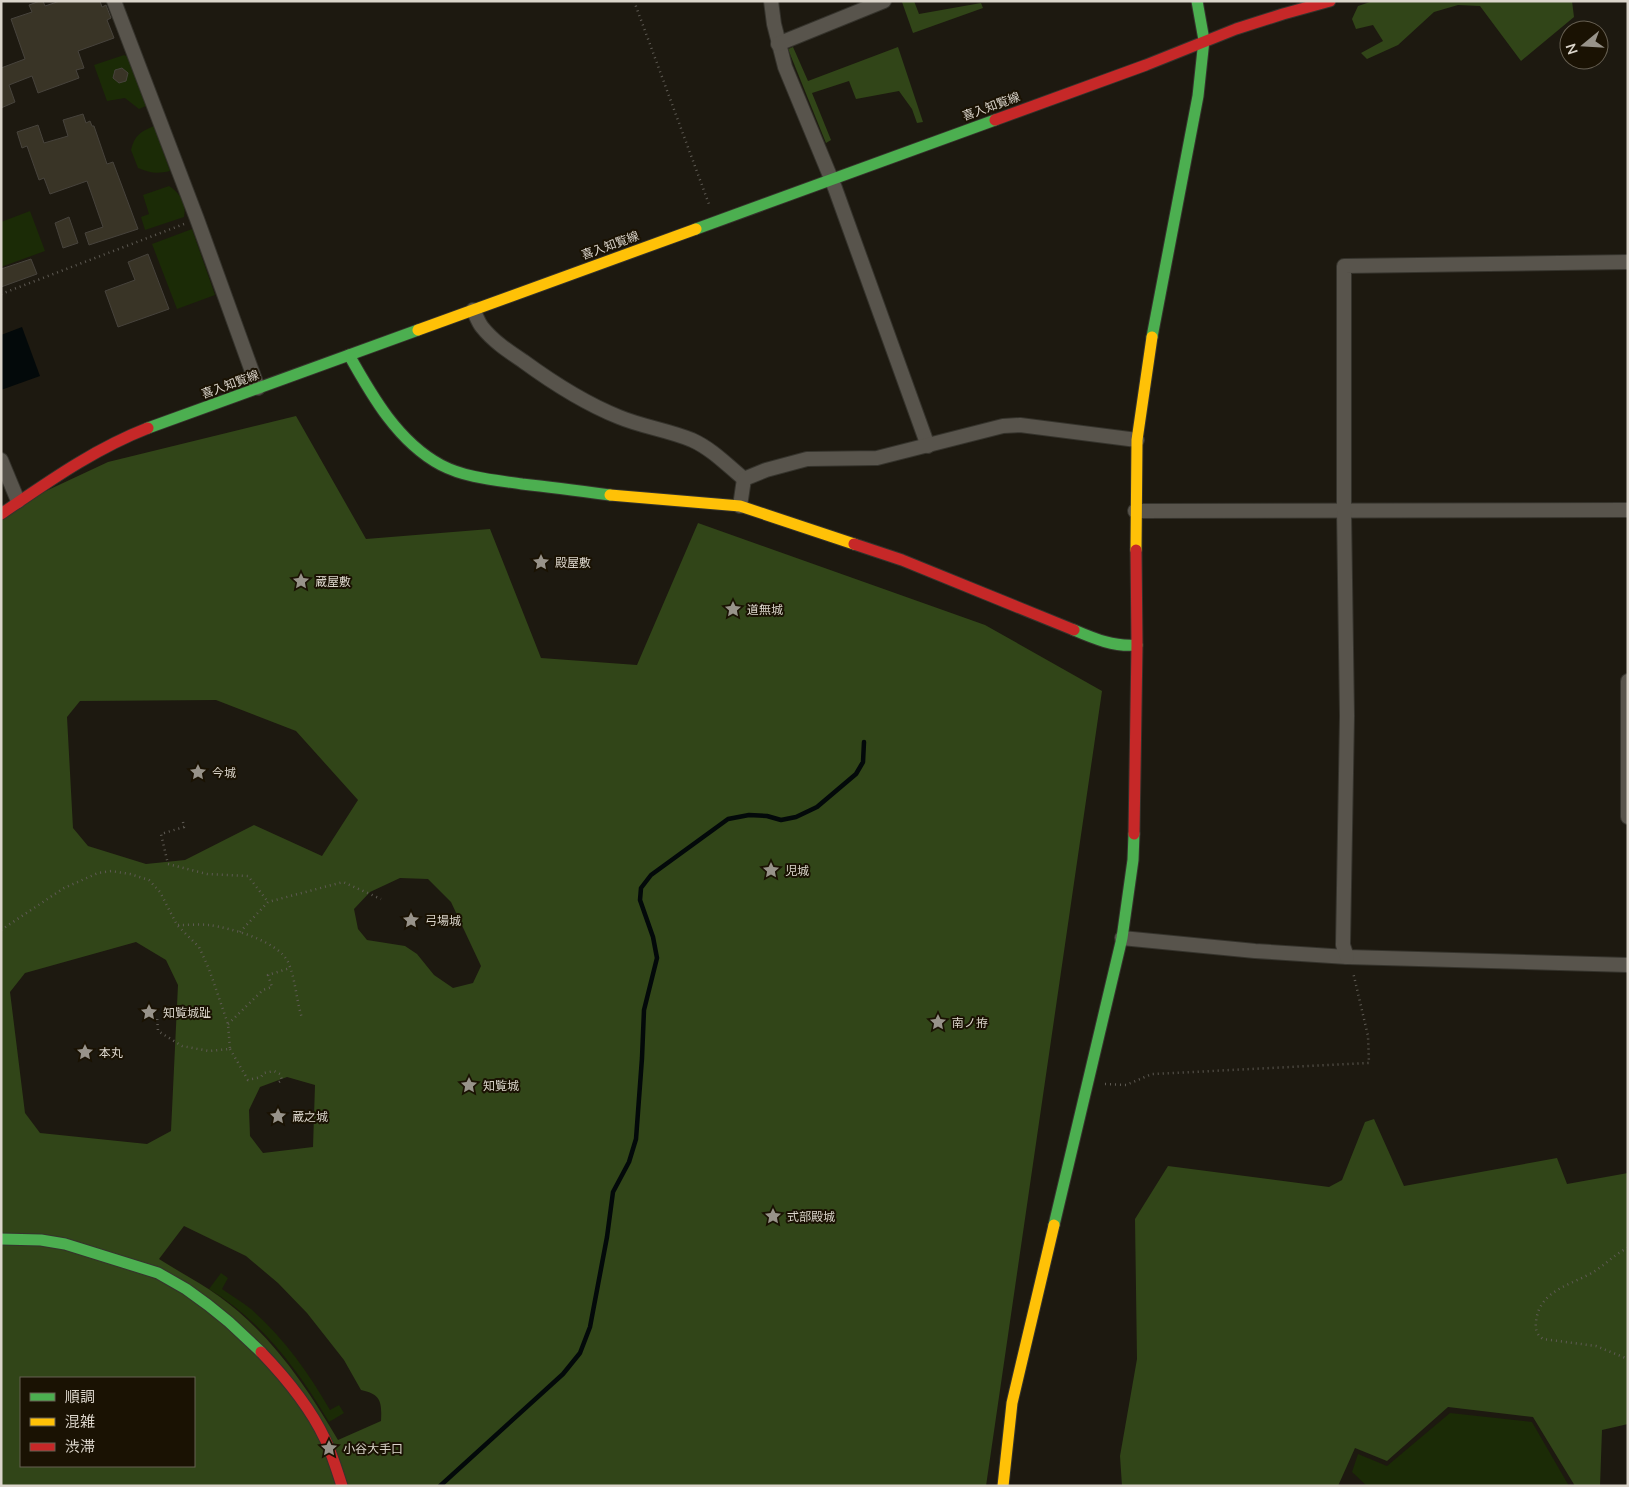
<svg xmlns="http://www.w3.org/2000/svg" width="1629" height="1487" font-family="Mulish,'Noto Sans JP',sans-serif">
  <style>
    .green { fill: #1b2b06 }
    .forest { fill: #314518; fill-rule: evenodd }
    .water { fill: #03090a }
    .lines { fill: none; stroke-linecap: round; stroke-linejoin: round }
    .stream { stroke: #03090a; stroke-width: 4.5 }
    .building { fill: #393426; stroke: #47433c }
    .street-casing { stroke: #35332c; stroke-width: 16 }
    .fast-casing { stroke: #35332c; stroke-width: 13 }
    .slow-casing { stroke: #35332c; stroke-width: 13 }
    .jam-casing { stroke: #35332c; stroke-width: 13 }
    .path { stroke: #5e5a53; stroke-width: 2.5; stroke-dasharray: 1 4; stroke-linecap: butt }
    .street { stroke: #58544c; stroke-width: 14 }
    .fast { stroke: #4caf50; stroke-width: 11 }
    .slow { stroke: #ffc107; stroke-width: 11 }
    .jam { stroke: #c62828; stroke-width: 11 }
    .labels { text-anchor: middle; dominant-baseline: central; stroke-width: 4; stroke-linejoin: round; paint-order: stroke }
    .street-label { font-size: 12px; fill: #dbd5cb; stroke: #1a1203 }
    .poi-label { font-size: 12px; fill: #dbd5cb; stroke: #1a1203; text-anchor: start }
  </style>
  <rect width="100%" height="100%" fill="#1d1910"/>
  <!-- green -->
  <g class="green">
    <polygon points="124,55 128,57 146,106 139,109 125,98 107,101 94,65"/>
    <path d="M154,126L170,171C157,174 150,173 138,168L131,150C134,136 141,131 154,126Z"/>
    <path d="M169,186C180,193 187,204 184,217L145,230L141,217L149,214L143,195Z"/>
    <polygon points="30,211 45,251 1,267 1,222"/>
    <polygon points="192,229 215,295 177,309 152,244"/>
    <path d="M221,1273L228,1278L222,1289C231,1295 242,1302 251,1309C283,1337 309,1373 330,1410L339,1405L344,1413L329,1422C298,1370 262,1321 209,1289Z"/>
    <polygon points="1450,1413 1532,1422 1569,1486 1367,1486 1352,1472 1358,1454 1387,1466"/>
  </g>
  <!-- forest -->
  <g class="forest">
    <polygon points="914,1 919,14 981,3 983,8 913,33 902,2"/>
    <polygon points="1373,1 1572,1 1574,17 1521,61 1480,6 1458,5 1434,12 1398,45 1367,59 1361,53 1383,41 1373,25 1356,29 1352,19 1358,6"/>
    <polygon points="793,47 808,81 898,47 923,122 917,123 912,109 899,91 856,99 849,81 812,93 831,140 826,143 788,49"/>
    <path d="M296,416L366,539L490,529L541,658L637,665L698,523L985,625L1102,691L986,1486H1V512L108,462ZM216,700L296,731L358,800L322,856L254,825L185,860L146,864L88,846L73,828L67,717L80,701ZM400,878L428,879L451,902L481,966L473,983L453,988L434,975L417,954L405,946L367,940L358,929L354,909L370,892ZM136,942L166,960L178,985L171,1131L147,1144L40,1133L25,1113L10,992L25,973ZM287,1077L315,1085L313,1147L263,1153L250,1136L249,1110L260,1087ZM184,1226L246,1256L278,1283L307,1313L344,1360L361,1390C381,1394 382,1402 381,1421L338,1440C307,1387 271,1334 220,1297C201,1283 179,1272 159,1259ZM21,1378H194V1466H21Z"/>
    <polygon points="1374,1119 1404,1186 1557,1158 1567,1184 1628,1173 1628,1424 1602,1430 1600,1486 1575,1486 1533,1417 1448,1407 1387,1461 1355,1448 1338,1486 1122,1486 1120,1456 1137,1359 1135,1219 1168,1166 1329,1187 1342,1180 1365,1122"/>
  </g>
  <!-- water -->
  <polygon class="water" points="22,327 40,376 1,390 1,335"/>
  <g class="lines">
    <!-- stream -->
    <polyline class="stream" points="440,1486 563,1374 580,1353 590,1327 607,1237 613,1192 629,1162 636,1139 642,1058 644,1010 657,958 653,937 640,900 641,888 651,875 728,819 749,815 767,816 781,820 796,817 817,807 856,774 863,762 864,742"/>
  </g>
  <!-- building -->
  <g class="building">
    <polygon points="40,1 43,1 45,6 60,1 100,1 102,7 106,5 111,18 107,20 114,38 78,51 84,68 76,70 79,78 38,93 32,76 9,85 15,102 1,108 1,68 25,59 11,19 32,12 29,5"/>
    <polygon points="122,68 128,73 126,81 119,83 113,78 115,70"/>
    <polygon points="83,114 86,123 90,121 92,126 94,126 107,164 113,162 138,229 89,245 85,233 103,227 87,181 50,194 44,178 39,180 27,146 22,148 17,132 38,125 44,143 68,136 63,120"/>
    <polygon points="69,217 78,243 63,248 55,223"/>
    <polygon points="148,254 169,309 118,327 105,291 135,280 128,262"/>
    <polygon points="31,259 37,274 1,287 1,269"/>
  </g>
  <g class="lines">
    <!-- street casing -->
    <g class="street-casing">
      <g id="street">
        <polyline points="114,1 197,219 258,388"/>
        <polyline points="771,1 774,24 785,67 835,188 928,446"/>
        <polyline points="778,44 884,1"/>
        <path d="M473,310C476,315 478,322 482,327C493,341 508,351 523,361C553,383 584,403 619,417C643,427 668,430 692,440C712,449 727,465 744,479"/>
        <polyline points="1,460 18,501"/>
        <polyline points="740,506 744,479 766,470 807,459 877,458 1003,426 1020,425 1137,440"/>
        <polyline points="1135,511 1628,510"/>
        <polyline points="1628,681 1628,817"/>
        <polyline points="1122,938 1255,951 1347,957 1628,965"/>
        <polyline points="1347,957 1343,945 1347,716 1344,511 1344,266 1628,262"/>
      </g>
    </g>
    <!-- fast casing -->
    <g class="fast-casing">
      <g id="fast">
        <polyline points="696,229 995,120"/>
        <polyline points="1152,337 1198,96 1204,40 1197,1"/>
        <path d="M349,355C372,396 398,442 441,465C466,478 495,480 522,484C551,487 581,491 610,495"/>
        <polyline points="148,428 418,330"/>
        <path d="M1074,630C1095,639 1114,647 1137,645"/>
        <polyline points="1054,1225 1122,938 1133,860 1134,834"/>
        <polyline points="1,1239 41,1240 65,1244 158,1273 186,1289 208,1305 229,1322 261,1352"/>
      </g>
    </g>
    <!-- slow casing -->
    <g class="slow-casing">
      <g id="slow">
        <polyline points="418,330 696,229"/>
        <polyline points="610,495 740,506 854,544"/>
        <polyline points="1136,550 1137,440 1152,337"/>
        <polyline points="1003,1486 1012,1403 1054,1225"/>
      </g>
    </g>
    <!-- jam casing -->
    <g class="jam-casing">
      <g id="jam">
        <polyline points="995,120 1146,65 1236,29 1283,14 1330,1"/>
        <path d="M1,514C48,482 94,449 148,428"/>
        <polyline points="854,544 902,560 1074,630"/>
        <polyline points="1134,834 1137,645 1136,550"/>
        <path d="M261,1352C286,1378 310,1407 325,1439C332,1454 337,1470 342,1486"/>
      </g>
    </g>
    <!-- path -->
    <g class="path">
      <polyline points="634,1 710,207"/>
      <polyline points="1,294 184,224"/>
      <polyline points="183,822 184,827 161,834 168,864 207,874 248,876 268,902"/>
      <path d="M178,925C188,925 199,924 209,925C231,928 278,941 288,962C296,980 296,1000 302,1018"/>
      <polyline points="1,930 64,888 98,873 111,871 130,874 149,880 160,892 177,925 199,947 209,969 228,1024 230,1049 209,1051 182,1046 158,1031 157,1016"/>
      <polyline points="240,932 268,902 343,882 381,899"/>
      <polyline points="228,1024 263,990 272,987 268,975 290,968"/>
      <polyline points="230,1049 248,1080 261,1077 264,1073 274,1071 280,1074 282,1080 279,1082"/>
      <polyline points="1105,1084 1126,1085 1152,1074 1369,1063 1368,1036 1353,972"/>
      <path d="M1628,1248C1616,1253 1606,1264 1595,1271C1573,1285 1539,1289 1536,1322C1535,1329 1537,1335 1543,1339L1596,1346L1628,1359"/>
    </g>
    <!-- street -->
    <use href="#street" class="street"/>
    <!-- fast -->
    <use href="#fast" class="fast"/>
    <!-- slow -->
    <use href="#slow" class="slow"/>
    <!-- jam -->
    <use href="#jam" class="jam"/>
  </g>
  <!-- icons -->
  <defs>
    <g id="sight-bare" transform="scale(1.35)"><path d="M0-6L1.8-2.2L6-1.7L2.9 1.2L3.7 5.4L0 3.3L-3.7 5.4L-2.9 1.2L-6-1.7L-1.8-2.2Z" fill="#98938a" stroke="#1a1203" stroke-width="2.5" paint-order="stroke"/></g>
  </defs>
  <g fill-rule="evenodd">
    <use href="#sight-bare" x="541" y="562"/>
    <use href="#sight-bare" x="301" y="581"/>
    <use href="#sight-bare" x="733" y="609"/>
    <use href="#sight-bare" x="198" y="772"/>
    <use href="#sight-bare" x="771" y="870"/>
    <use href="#sight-bare" x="411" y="920"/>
    <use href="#sight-bare" x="149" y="1012"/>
    <use href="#sight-bare" x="938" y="1022"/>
    <use href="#sight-bare" x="85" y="1052"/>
    <use href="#sight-bare" x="469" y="1085"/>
    <use href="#sight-bare" x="278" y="1116"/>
    <use href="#sight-bare" x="773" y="1216"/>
    <use href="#sight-bare" x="329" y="1448"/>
  </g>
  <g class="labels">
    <!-- street labels -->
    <g class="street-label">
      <text transform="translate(991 106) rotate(-20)">喜入知覧線</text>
      <text transform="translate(610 245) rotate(-20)">喜入知覧線</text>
      <text transform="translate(230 384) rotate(-20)">喜入知覧線</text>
    </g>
    <!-- poi labels -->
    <g class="poi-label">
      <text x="555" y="562">殿屋敷</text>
      <text x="315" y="581">蔵屋敷</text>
      <text x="747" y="609">道無城</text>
      <text x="212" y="772">今城</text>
      <text x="785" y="870">児城</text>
      <text x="425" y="920">弓場城</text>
      <text x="163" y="1012">知覧城趾</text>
      <text x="952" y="1022">南ノ拵</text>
      <text x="99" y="1052">本丸</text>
      <text x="483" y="1085">知覧城</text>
      <text x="292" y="1116">蔵之城</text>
      <text x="787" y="1216">式部殿城</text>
      <text x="343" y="1448">小谷大手口</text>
    </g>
  </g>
  <!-- border -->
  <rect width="1629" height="1487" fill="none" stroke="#dbd5cb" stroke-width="5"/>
  <!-- legend -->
  <rect x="20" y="1377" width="175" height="90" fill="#1a1203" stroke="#676053"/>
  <rect x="30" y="1393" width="25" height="8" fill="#4caf50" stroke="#676053"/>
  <text x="65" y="1402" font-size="15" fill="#dbd5cb">順調</text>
  <rect x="30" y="1418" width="25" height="8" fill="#ffc107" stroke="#676053"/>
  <text x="65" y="1427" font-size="15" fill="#dbd5cb">混雑</text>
  <rect x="30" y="1443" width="25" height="8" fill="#c62828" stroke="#676053"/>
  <text x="65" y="1452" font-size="15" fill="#dbd5cb">渋滞</text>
  <!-- north arrow -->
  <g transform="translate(1584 45) rotate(252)"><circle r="24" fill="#1a1203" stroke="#676053"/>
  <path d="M0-4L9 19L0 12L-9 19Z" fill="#98938a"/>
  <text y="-8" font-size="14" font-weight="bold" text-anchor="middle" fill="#dbd5cb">N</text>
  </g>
</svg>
